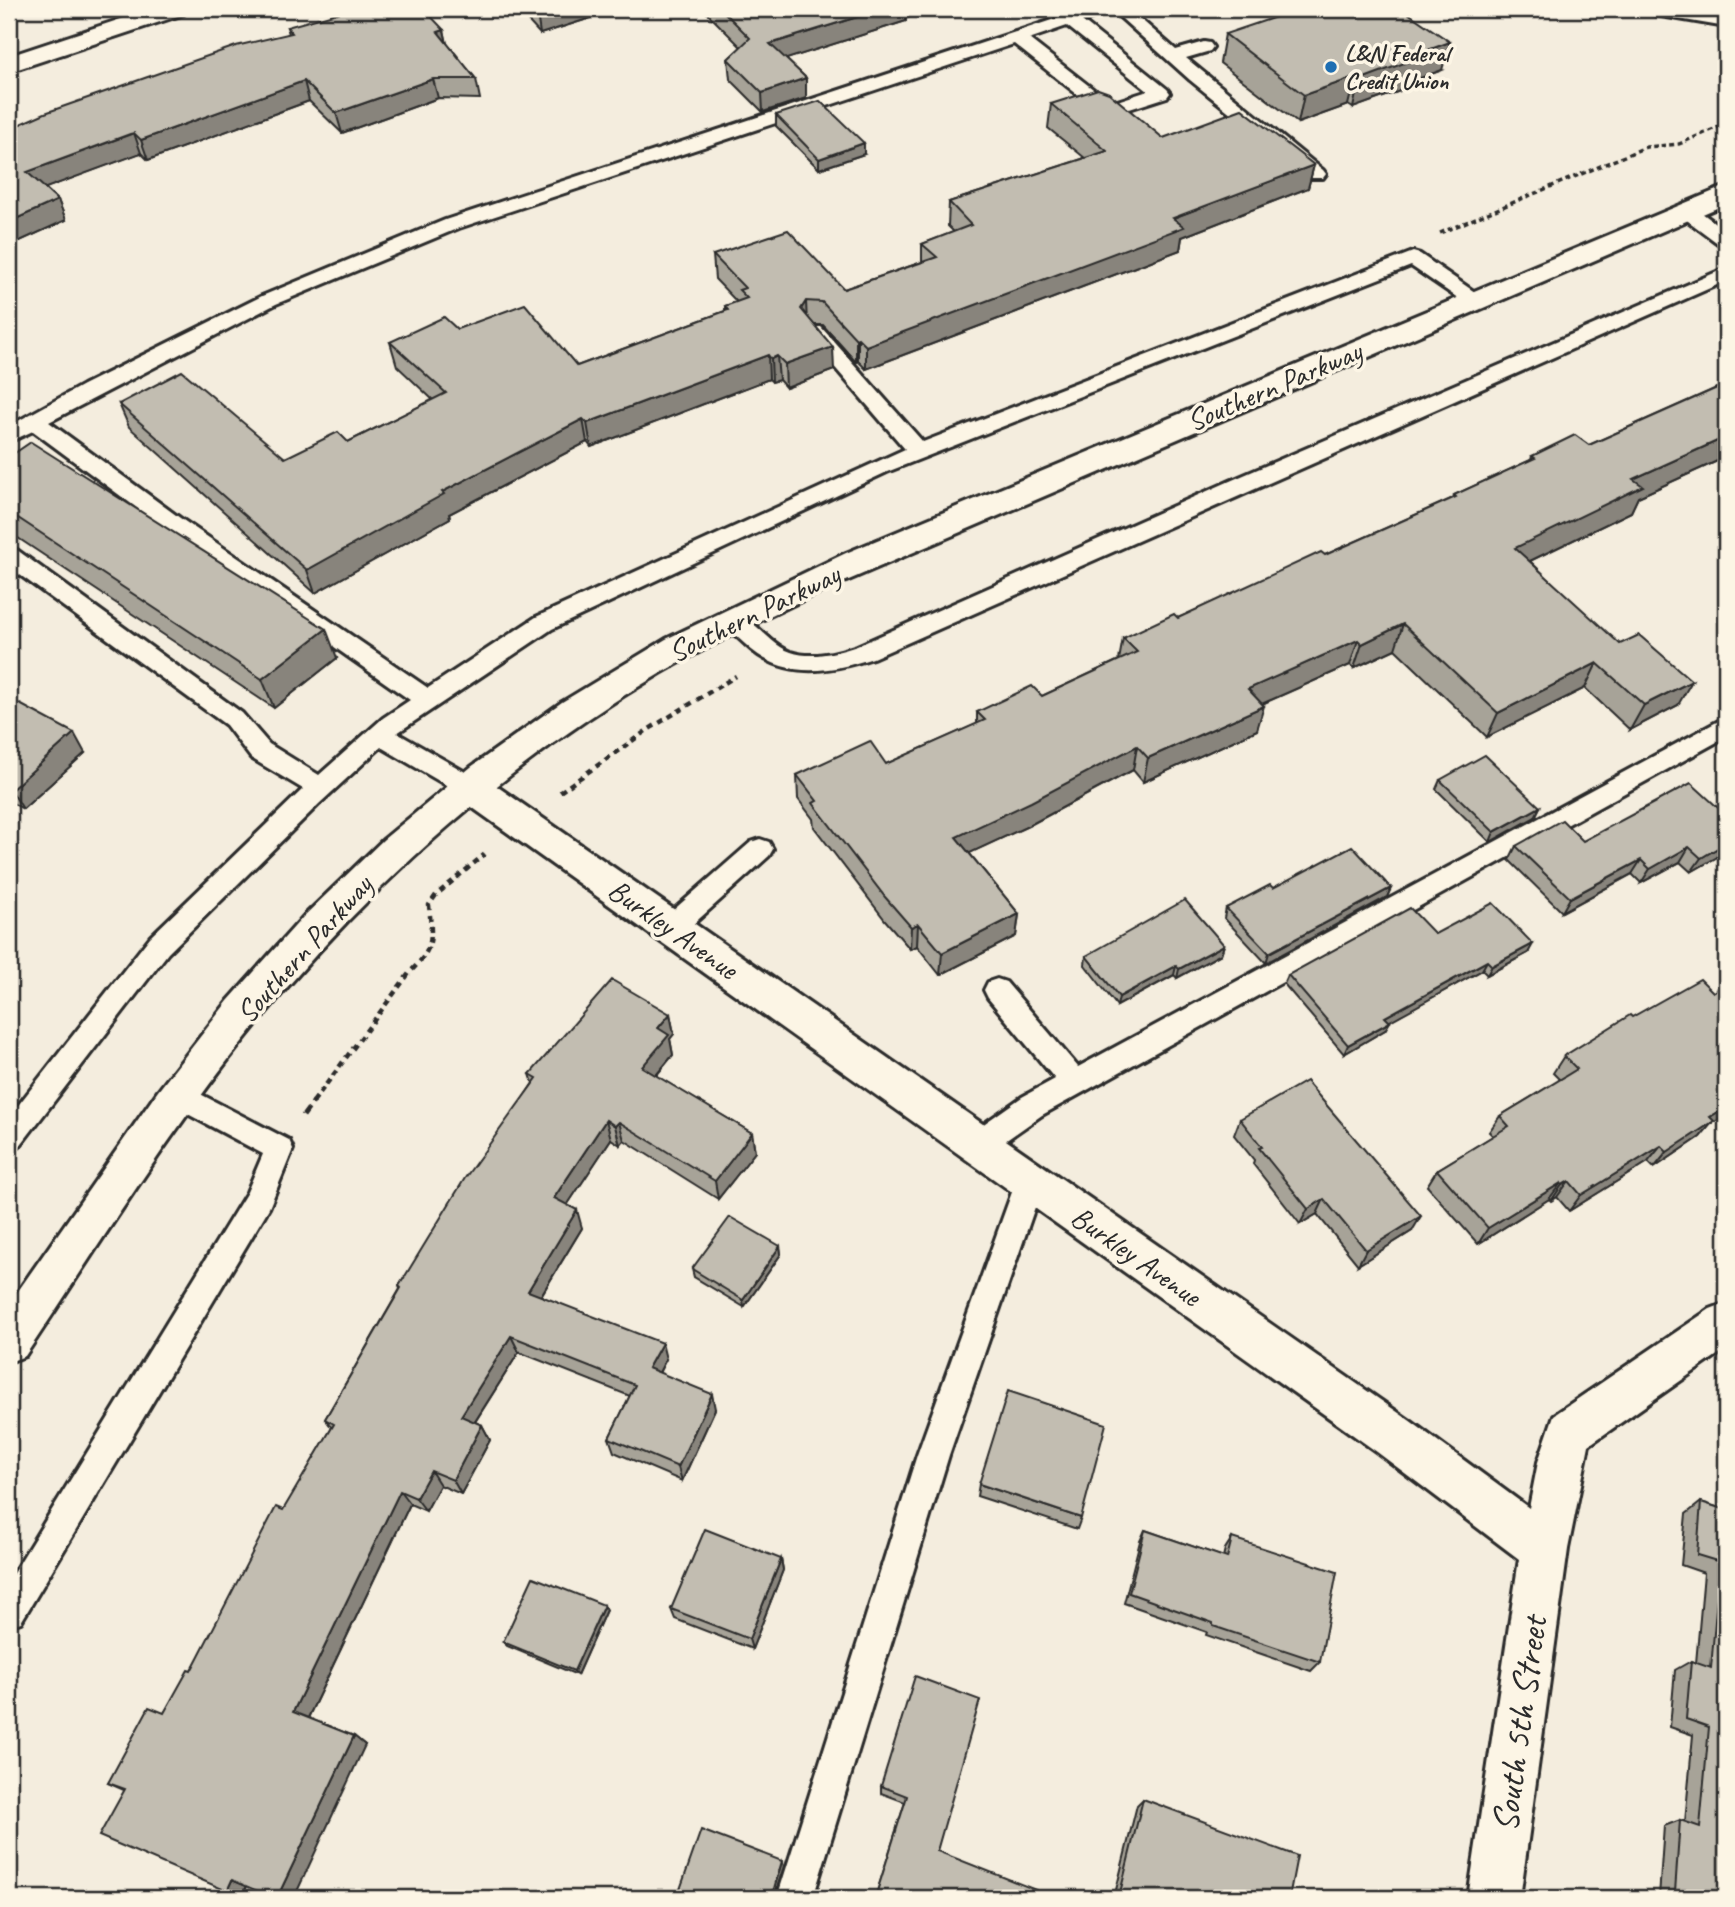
<svg xmlns="http://www.w3.org/2000/svg" width="1735" height="1907" font-family="Caveat,sans-serif">
  <style>
    .lines { fill: none; stroke-linecap: round; stroke-linejoin: round }
    .service-casing { stroke: #2b2b2b; stroke-width: 6 }
    .minor-casing { stroke: #2b2b2b; stroke-width: 6 }
    .secondary-casing { stroke: #2b2b2b; stroke-width: 6 }
    .path-far2 { stroke: #2b2b2b; stroke-width: 3.5; stroke-dasharray: 5 3.5; stroke-linecap: butt }
    .path-far1 { stroke: #2b2b2b; stroke-width: 4.5; stroke-dasharray: 6 5; stroke-linecap: butt }
    .path { stroke: #2b2b2b; stroke-width: 5; stroke-dasharray: 9 6; stroke-linecap: butt }
    .service { fill: #fcf5e5; fill-rule: evenodd }
    .minor { fill: #fcf5e5; fill-rule: evenodd }
    .secondary { fill: #fcf5e5; fill-rule: evenodd }
    .wall { fill: #a7a398; stroke: #2b2b2b; stroke-width: 2 }
    .shaded-wall { fill: #88847c; stroke: #2b2b2b; stroke-width: 2 }
    .building { fill: #c2bdb1; stroke: #2b2b2b; stroke-width: 2 }
    .poi-dot { fill: #1f6fb2; stroke: #fcf5e5; stroke-width: 2.5 }
    .labels { text-anchor: middle; dominant-baseline: central; stroke-width: 7; stroke-linejoin: round; paint-order: stroke }
    .far-poi-label { font-size: 24px; font-weight: bold; fill: #2b2b2b; stroke: #fcf5e5; text-anchor: start }
    .street-label { font-size: 30px; fill: #2b2b2b; stroke: #fcf5e5 }
    .near-street-label { font-size: 37px; fill: #2b2b2b; stroke: #fcf5e5 }
  </style>
  <rect width="100%" height="100%" fill="#f4edde"/>
  <filter id="ink" filterUnits="userSpaceOnUse"><feTurbulence type="fractalNoise" baseFrequency=".0143" numOctaves="2"/><feDisplacementMap in="SourceGraphic" scale="14" xChannelSelector="R" yChannelSelector="G"/><feConvolveMatrix kernelMatrix="1 2 1 2 8 2 1 2 1" color-interpolation-filters="sRGB"/></filter>
  <g filter="url(#ink)">
    <g class="lines">
      <!-- service casing -->
      <g class="service-casing">
        <g id="service">
          <path d="M1085,9H1109L1107,13L1082,21L1167,89L1170,93L1167,97L1114,114H1102L1014,44L459,228L276,304L49,422L180,518L428,688L536,617L905,449L807,335L804,331L807,327H821L923,442L1413,252L1420,254L1482,297L1485,301L1482,305H1468L1411,266L887,472L552,629L397,733L481,781L484,788L481,795L472,798L463,795L381,747L320,803L168,953L19,1147L9,1150V1117L150,937L303,789L251,758L226,725L9,567V548L17,550L242,713L269,744L319,775L383,718L410,700L164,528L33,431L9,442V426L83,385L262,296L445,220ZM1067,26L1148,91L1111,103L1029,39Z"/>
          <polygon points="1111,9 1129,9 1176,50 1204,42 1210,43 1213,47 1210,51 1186,58 1323,170 1326,174 1323,178 1311,178 1190,80"/>
          <polygon points="1687,205 1694,207 1726,231 1726,246 1719,244 1680,215 1678,211"/>
          <path d="M1726,268V281L873,658C828,673 782,680 745,644C737,637 728,629 723,620L726,614C748,608 767,644 791,652C812,659 836,653 857,646L1230,481Z"/>
          <polygon points="1726,717 1726,737 1042,1115 988,1153 978,1157 968,1153 964,1144 968,1135 1022,1097 1055,1079 988,998 984,990 988,982 997,979 1006,982 1078,1067"/>
          <polygon points="760,839 769,842 773,849 769,856 680,936 671,939 662,936 658,928 662,920 751,842"/>
          <polygon points="179,1083 289,1140 293,1149 269,1208 21,1622 9,1626 9,1580 247,1192 263,1154 169,1104 165,1095 169,1086"/>
          <polygon points="1030,1168 1040,1172 1044,1181 949,1455 813,1898 777,1898 917,1455 1016,1181 1020,1172"/>
        </g>
      </g>
      <!-- minor casing -->
      <g class="minor-casing">
        <g id="minor">
          <polygon points="151,9 187,9 184,14 9,72 9,56"/>
          <polygon points="1649,9 1703,9 1726,13 1726,27 1661,16 1652,14"/>
          <polygon points="472,774 485,778 1409,1420 1529,1508 1538,1462 1554,1415 1710,1309 1726,1303 1726,1349 1589,1445 1568,1549 1520,1898 1468,1898 1519,1559 1377,1452 459,798 454,788 459,778"/>
        </g>
      </g>
      <!-- secondary casing -->
      <g class="secondary-casing">
        <path id="secondary" d="M1726,186V204L809,597C759,621 709,645 661,673C507,764 371,884 258,1022C172,1127 100,1244 25,1356L9,1362V1304L158,1091L228,1001L303,917L384,839L471,767L562,702L666,639L846,553Z"/>
      </g>
      <!-- path-far2 -->
      <polyline class="path-far2" points="1440,233 1646,147 1679,144 1726,124"/>
      <!-- path-far1 -->
      <g class="path-far1">
        <polyline points="560,792 646,731 736,676"/>
        <path d="M313,1102L410,972C435,947 432,939 429,905L436,895L485,854"/>
      </g>
      <!-- path -->
      <polyline class="path" points="303,1116 314,1101"/>
      <!-- service -->
      <use href="#service" class="service"/>
      <!-- minor -->
      <use href="#minor" class="minor"/>
      <!-- secondary -->
      <use href="#secondary" class="secondary"/>
    </g>
    <!-- wall -->
    <g class="wall">
      <polygon points="517,9 593,9 594,17 540,34"/>
      <polygon points="703,9 933,9 906,18 906,21 786,59 806,78 806,98 763,112 730,79 728,59 741,47"/>
      <polygon points="287,27 444,30 447,44 476,79 480,99 438,98 342,133 309,101 148,160 141,153 137,154 45,188 58,200 66,220 9,246 9,129 289,34"/>
      <polygon points="1225,34 1442,70 1401,85 1400,91 1353,108 1348,105 1298,123 1220,63"/>
      <polygon points="1051,104 1163,138 1314,165 1308,188 1182,237 1180,250 866,369 858,361 856,362 823,325 814,325 834,370 786,388 779,380 772,382 769,379 591,447 587,442 449,514 450,518 315,593 129,427 119,404 285,458 348,442 433,400 397,366 390,342 457,329 577,366 725,311 725,306 737,302 715,279 713,255 844,289 922,262 922,244 954,232 948,226 949,202 1085,158 1048,128"/>
      <polygon points="776,115 864,154 819,169 776,126"/>
      <polygon points="1726,369 1726,457 1638,497 1631,512 1530,561 1678,705 1630,730 1585,688 1487,737 1395,649 1354,668 1350,665 1262,704 1257,730 1143,782 1133,770 1028,826 969,853 1019,914 1016,936 940,975 917,946 910,949 885,920 814,827 813,819 798,799 797,775 886,764 977,724 977,712 1042,696 1119,660 1123,638 1178,618 1325,555 1453,498 1454,495 1531,460 1532,456 1589,445 1721,386 1719,385"/>
      <polygon points="9,457 337,658 274,708 9,532"/>
      <polygon points="9,709 85,753 23,809 9,801"/>
      <polygon points="1440,780 1540,807 1535,817 1490,842 1436,789"/>
      <polygon points="1726,815 1726,852 1691,872 1680,862 1641,883 1632,874 1562,912 1509,860 1516,846 1583,841"/>
      <polygon points="1273,888 1391,888 1387,897 1266,963 1224,918 1226,908"/>
      <polygon points="1435,934 1528,953 1487,975 1482,970 1389,1021 1385,1030 1344,1054 1284,984 1288,975"/>
      <polygon points="1224,945 1221,954 1177,978 1174,975 1117,1006 1085,965 1086,956"/>
      <polygon points="670,1014 674,1034 670,1039 673,1055 656,1076 752,1133 755,1152 718,1199 624,1140 620,1145 611,1139 567,1205 582,1228 541,1296 666,1359 659,1373 715,1409 682,1481 614,1452 609,1438 630,1396 519,1352 475,1422 482,1425 490,1440 461,1494 440,1485 426,1511 410,1504 308,1718 354,1736 365,1745 247,1886 242,1897 124,1790 108,1783 164,1713 191,1671 332,1428 325,1419 400,1289 399,1286 533,1083 530,1074"/>
      <polygon points="1564,1056 1710,1125 1700,1137 1654,1168 1648,1162 1569,1211 1557,1197 1551,1201 1549,1199 1478,1244 1427,1186 1437,1170 1493,1136 1489,1132 1500,1116 1560,1080 1553,1073"/>
      <polygon points="1240,1119 1412,1231 1358,1265 1317,1214 1300,1224 1253,1164 1254,1160 1234,1135"/>
      <polygon points="780,1246 781,1254 744,1307 694,1277 692,1269"/>
      <polygon points="979,1484 1081,1518 1077,1529 977,1496"/>
      <polygon points="1701,1502 1726,1510 1726,1898 1662,1898 1659,1897 1664,1826 1680,1820 1685,1822 1693,1735 1670,1727 1675,1670 1691,1661 1696,1663 1704,1573 1681,1565 1686,1514"/>
      <polygon points="1145,1530 1223,1557 1225,1549 1232,1538 1320,1662 1311,1671 1206,1635 1207,1632 1124,1603 1140,1541"/>
      <polygon points="781,1559 783,1570 752,1649 675,1619 671,1609"/>
      <polygon points="606,1610 577,1675 507,1646 503,1642"/>
      <polygon points="980,1700 875,1898 905,1802 881,1793 881,1786"/>
      <polygon points="1143,1799 1289,1898 1114,1898 1137,1805"/>
    </g>
    <!-- shaded-wall -->
    <g class="shaded-wall">
      <polygon points="552,9 593,9 594,17 540,34 537,13"/>
      <polygon points="883,9 933,9 906,18 906,21 771,64 770,44"/>
      <polygon points="444,30 448,49 438,32"/>
      <polygon points="1450,42 1442,70 1401,85 1400,91 1353,108 1359,80 1403,59"/>
      <polygon points="1355,77 1348,105 1298,123 1304,95"/>
      <polygon points="806,78 806,98 763,112 762,93"/>
      <polygon points="433,79 438,98 342,133 336,113"/>
      <polygon points="304,81 309,101 148,160 141,140"/>
      <polygon points="134,133 141,153 35,192 27,172"/>
      <polygon points="864,143 864,154 819,169 819,159"/>
      <polygon points="1314,165 1308,188 1182,237 1180,250 866,369 866,346 1173,218"/>
      <polygon points="58,200 66,220 9,246 9,222"/>
      <polygon points="806,301 807,324 801,309"/>
      <polygon points="858,338 858,361 856,362 856,339"/>
      <polygon points="833,347 834,370 786,388 785,364"/>
      <polygon points="768,355 769,379 591,447 587,423"/>
      <polygon points="777,356 779,380 772,382 771,359"/>
      <polygon points="583,419 587,442 449,514 450,518 315,593 307,570 442,492"/>
      <polygon points="1726,437 1726,457 1638,497 1631,512 1505,573 1515,548 1633,479"/>
      <polygon points="1403,624 1395,649 1354,668 1362,644"/>
      <polygon points="326,629 337,658 274,708 262,679"/>
      <polygon points="1358,640 1350,665 1241,713 1248,689"/>
      <polygon points="1597,663 1585,688 1487,737 1498,713"/>
      <polygon points="1692,681 1678,705 1630,730 1644,705"/>
      <polygon points="1264,706 1257,730 1143,782 1148,758"/>
      <polygon points="74,733 85,753 23,809 11,790"/>
      <polygon points="1137,746 1133,770 1028,826 955,860 956,837"/>
      <polygon points="1540,807 1535,817 1490,842 1494,832"/>
      <polygon points="1726,843 1726,852 1691,872 1701,858"/>
      <polygon points="1689,847 1680,862 1641,883 1650,869"/>
      <polygon points="1641,860 1632,874 1562,912 1570,898"/>
      <polygon points="1391,888 1387,897 1266,963 1269,953"/>
      <polygon points="1019,914 1016,936 940,975 942,953"/>
      <polygon points="918,924 917,946 910,949 911,927"/>
      <polygon points="1533,944 1528,953 1487,975 1492,966"/>
      <polygon points="1224,945 1221,954 1177,978 1179,969"/>
      <polygon points="1487,961 1482,970 1381,1026 1385,1017"/>
      <polygon points="1176,966 1174,975 1117,1006 1119,997"/>
      <polygon points="670,1014 674,1034 670,1039 673,1055 646,1087 642,1067 658,1028"/>
      <polygon points="1390,1022 1385,1030 1344,1054 1348,1045"/>
      <polygon points="1726,1107 1726,1115 1710,1125 1700,1137 1654,1168 1667,1152 1710,1117"/>
      <polygon points="606,1120 611,1139 560,1216 554,1198"/>
      <polygon points="619,1122 624,1140 620,1145 615,1126"/>
      <polygon points="752,1133 755,1152 718,1199 715,1181"/>
      <polygon points="1661,1146 1648,1162 1569,1211 1581,1195"/>
      <polygon points="1569,1181 1557,1197 1551,1201 1562,1185"/>
      <polygon points="1561,1183 1549,1199 1478,1244 1488,1228"/>
      <polygon points="1324,1199 1317,1214 1300,1224 1308,1209"/>
      <polygon points="577,1210 582,1228 534,1307 528,1291"/>
      <polygon points="1421,1216 1412,1231 1358,1265 1366,1250"/>
      <polygon points="780,1246 781,1254 744,1307 743,1300"/>
      <polygon points="511,1336 519,1352 469,1431 461,1416"/>
      <polygon points="662,1343 666,1359 653,1384 648,1368"/>
      <polygon points="712,1394 715,1409 682,1481 678,1467"/>
      <polygon points="482,1425 490,1440 461,1494 453,1480"/>
      <polygon points="431,1471 440,1485 426,1511 416,1498"/>
      <polygon points="400,1491 410,1504 306,1722 293,1712"/>
      <polygon points="781,1559 783,1570 752,1649 749,1639"/>
      <polygon points="604,1605 606,1610 577,1675 574,1671"/>
      <polygon points="354,1736 365,1745 294,1898 277,1898"/>
      <polygon points="782,1861 784,1866 774,1897 773,1892"/>
      <polygon points="232,1880 247,1886 242,1897 227,1891"/>
    </g>
    <!-- building -->
    <g class="building">
      <polygon points="351,9 424,9 444,30 438,32 476,79 433,79 336,113 304,81 141,140 134,133 130,134 27,172 58,200 9,222 9,129 45,113 236,46 292,33 287,27"/>
      <polygon points="533,9 552,9 537,13"/>
      <polygon points="721,9 883,9 770,44 806,78 762,93 728,59 750,38"/>
      <polygon points="1300,9 1402,9 1450,42 1403,59 1407,62 1359,80 1355,77 1304,95 1225,34"/>
      <polygon points="1098,89 1109,93 1163,138 1242,109 1314,165 1173,218 1184,227 866,346 858,338 856,339 822,302 806,301 801,309 833,347 785,364 777,356 771,359 768,355 587,423 583,419 442,492 444,494 307,570 119,404 182,371 285,458 338,432 348,442 446,393 390,342 444,317 457,329 525,304 577,366 728,310 725,306 747,298 739,290 745,288 713,255 788,230 844,289 937,257 922,244 971,225 949,202 1107,151 1051,104"/>
      <polygon points="820,101 864,143 819,159 776,115"/>
      <polygon points="1726,384 1726,437 1633,479 1643,486 1515,548 1620,644 1639,635 1692,681 1644,705 1597,663 1498,713 1403,624 1362,644 1358,640 1248,689 1264,706 1148,758 1137,746 1031,802 956,837 1019,914 942,953 918,924 911,927 885,897 813,803 817,801 797,775 870,741 886,764 985,720 977,712 1032,686 1042,696 1137,652 1123,638 1174,614 1178,618 1321,552 1325,555 1456,497 1454,495 1535,458 1532,456 1575,435 1589,445"/>
      <polygon points="31,442 326,629 262,679 9,512 9,457"/>
      <polygon points="16,702 74,733 11,790 9,789 9,709"/>
      <polygon points="1485,755 1540,807 1494,832 1440,780"/>
      <polygon points="1691,783 1726,815 1726,843 1701,858 1689,847 1650,869 1641,860 1570,898 1516,846 1562,820 1583,841"/>
      <polygon points="1352,846 1391,888 1269,953 1226,908 1270,885 1273,888"/>
      <polygon points="1185,900 1224,945 1179,969 1176,966 1119,997 1086,956"/>
      <polygon points="1493,903 1533,944 1492,966 1487,961 1385,1017 1390,1022 1348,1045 1288,975 1410,908 1435,934"/>
      <polygon points="1700,979 1713,992 1726,984 1726,1107 1710,1117 1714,1121 1667,1152 1661,1146 1581,1195 1569,1181 1562,1185 1561,1183 1488,1228 1437,1170 1509,1126 1500,1116 1577,1069 1564,1056 1630,1015 1632,1017"/>
      <polygon points="612,980 670,1014 658,1028 669,1035 642,1067 752,1133 715,1181 619,1122 615,1126 606,1120 554,1198 577,1210 528,1291 662,1343 648,1368 712,1394 678,1467 609,1438 635,1385 511,1336 461,1416 482,1425 453,1480 431,1471 416,1498 400,1491 293,1712 354,1736 277,1898 274,1898 232,1880 227,1891 99,1836 125,1789 108,1783 149,1707 164,1713 188,1670 191,1671 276,1507 283,1510 334,1424 325,1419 401,1288 399,1286 465,1178 537,1078 530,1074"/>
      <polygon points="1306,1081 1421,1216 1366,1250 1324,1199 1308,1209 1259,1148 1262,1147 1240,1119"/>
      <polygon points="730,1217 780,1246 743,1300 692,1269"/>
      <polygon points="1008,1391 1106,1424 1081,1518 979,1484"/>
      <polygon points="1701,1502 1726,1510 1726,1898 1680,1898 1680,1894 1675,1892 1680,1820 1700,1827 1709,1727 1686,1719 1691,1661 1711,1668 1720,1562 1697,1555"/>
      <polygon points="705,1529 781,1559 749,1639 671,1609"/>
      <polygon points="1145,1530 1227,1558 1232,1538 1337,1572 1320,1662 1213,1626 1213,1623 1129,1593"/>
      <polygon points="533,1577 604,1605 574,1671 503,1642"/>
      <polygon points="915,1676 980,1700 937,1851 1036,1890 1034,1898 875,1898 907,1796 881,1786"/>
      <polygon points="1143,1799 1297,1856 1289,1898 1119,1897"/>
      <polygon points="701,1830 782,1861 773,1892 775,1896 781,1896 780,1898 677,1898"/>
    </g>
  </g>
  <!-- markers -->
  <circle class="poi-dot" cx="1331" cy="67" r="7"/>
  <g class="labels">
    <!-- far-poi labels -->
    <g class="far-poi-label">
      <text x="1345" y="53">L&amp;N Federal<tspan x="1345" dy="28">Credit Union</tspan></text>
    </g>
    <!-- street labels -->
    <g class="street-label">
      <text transform="translate(1274 386) rotate(-23)">Southern Parkway</text>
      <text transform="translate(754 613) rotate(-26)">Southern Parkway</text>
      <text transform="translate(673 929) rotate(35)">Burkley Avenue</text>
      <text transform="translate(304 949) rotate(-48)">Southern Parkway</text>
      <text transform="translate(1136 1256) rotate(35)">Burkley Avenue</text>
    </g>
    <!-- near-street labels -->
    <g class="near-street-label">
      <text transform="translate(1519 1724) rotate(-82)">South 5th Street</text>
    </g>
  </g>
  <!-- margin -->
  <rect width="1735" height="1907" fill="none" stroke="#fcf5e5" stroke-width="35"/>
  <rect x="18" y="18" width="1700" height="1872" fill="none" stroke="#2b2b2b" stroke-width="2.5" filter="url(#ink)"/>
</svg>
